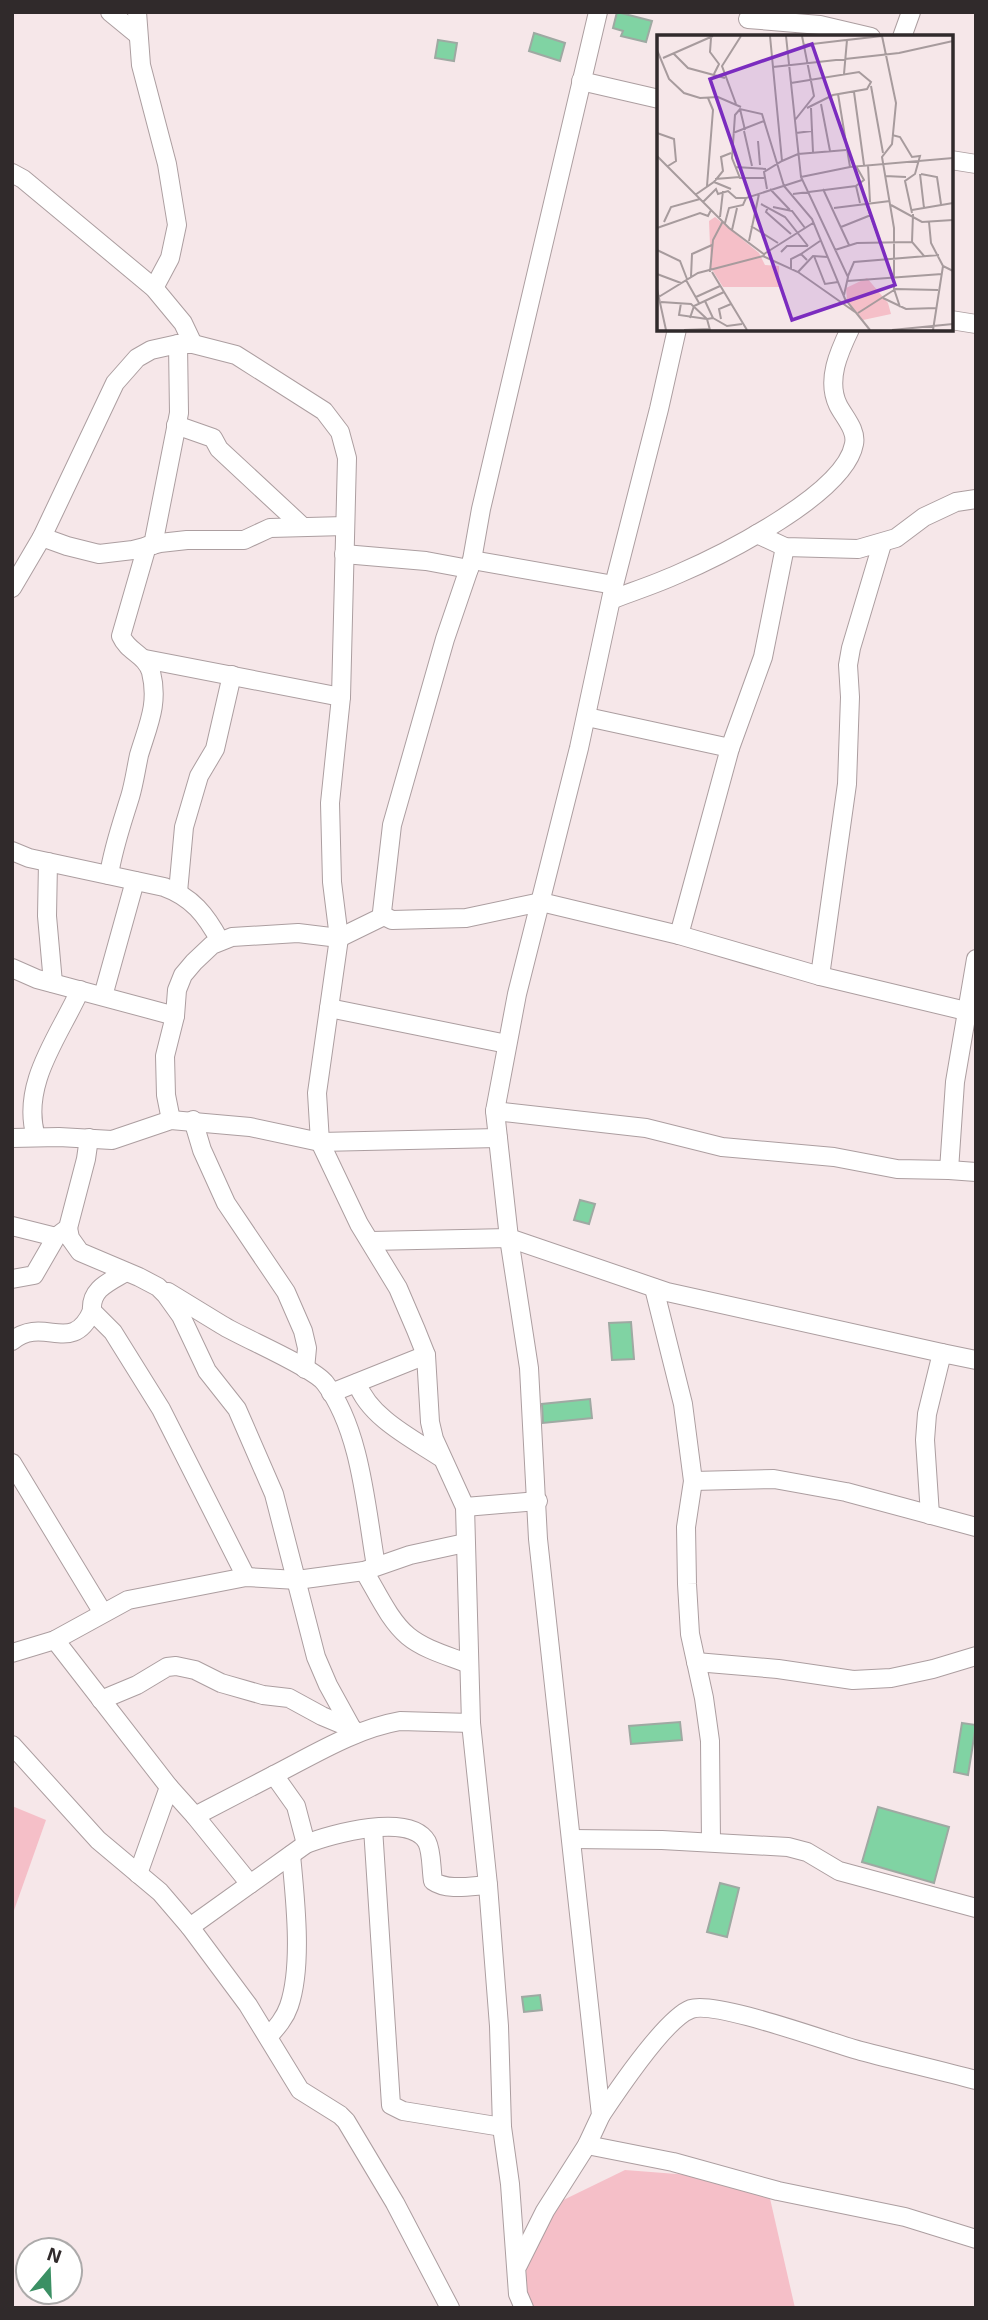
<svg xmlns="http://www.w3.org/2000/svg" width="988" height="2320" font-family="'Exo 2',sans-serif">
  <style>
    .green { fill: #f5bfc8 }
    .building { fill: #80d3a3; stroke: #9ea9a2; stroke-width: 2 }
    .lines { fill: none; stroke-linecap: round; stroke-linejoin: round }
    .street-casing { stroke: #ac9ea0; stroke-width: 20 }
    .street { stroke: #fff; stroke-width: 18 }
    .inset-road { fill: none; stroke: #a79b9d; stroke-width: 2 }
    .view { fill: #7b2cbf; fill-opacity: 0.15; stroke: #7b2cbf; stroke-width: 3.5 }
    .inset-edge { fill: none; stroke: #302a2b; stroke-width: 3.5 }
  </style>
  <rect width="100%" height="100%" fill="#f6e7e9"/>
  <!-- green -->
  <g class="green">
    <polygon points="12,1806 46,1820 12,1916"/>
    <polygon points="625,2170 766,2181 795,2308 525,2308 527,2248 551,2206"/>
  </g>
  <!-- building -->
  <g class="building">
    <polygon points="617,12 652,21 646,42 621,36 623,31 613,28"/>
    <polygon points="534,33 565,43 560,61 529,51"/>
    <polygon points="438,40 457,43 454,61 435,58"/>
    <polygon points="580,1200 595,1204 589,1224 574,1220"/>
    <polygon points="631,1322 634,1359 612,1360 609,1323"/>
    <polygon points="590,1399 592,1418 543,1423 542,1404"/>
    <polygon points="680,1722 682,1740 631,1744 629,1726"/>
    <polygon points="962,1723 976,1725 968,1775 954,1772"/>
    <polygon points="878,1807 949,1827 934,1883 862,1862"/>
    <polygon points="720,1883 739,1888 727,1937 707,1932"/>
    <polygon points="540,1995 542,2010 524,2012 522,1997"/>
  </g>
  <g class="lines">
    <!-- street casing -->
    <g class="street-casing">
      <g id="street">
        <polyline points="110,12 138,35"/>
        <polyline points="137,12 141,65 167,164 177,225 170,258 154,288"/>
        <polyline points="748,19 820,25 871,37"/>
        <polyline points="902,37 911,12"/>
        <polyline points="581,81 659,99"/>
        <polyline points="951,160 976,164"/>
        <polyline points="12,173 23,179 154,288 183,323 193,344"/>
        <polyline points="951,320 976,324"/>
        <polyline points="176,425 213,438 219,449 303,527"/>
        <polyline points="757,534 785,547 858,549 896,538 924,517 956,502 976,499"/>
        <polyline points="42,537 67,546 99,554 133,550 160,543 187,540 244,540 270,528 345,526"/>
        <polyline points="153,545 179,413 178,344"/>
        <polyline points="344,554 426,561 469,569"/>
        <polyline points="472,560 614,585"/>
        <polyline points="12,588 42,537 115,383 137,358 151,350 178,344 193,344 236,355 324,411 340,432 347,458 341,697 330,803 332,882 339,938 317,1093 320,1142 359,1224 398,1288 416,1330 426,1355 430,1422 434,1439 465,1507 471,1723 488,1885 499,2026 502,2127 510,2184 518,2294 524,2308"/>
        <path d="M613,599C634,591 656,584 678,574C722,555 845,494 854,444C857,430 844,417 838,405C826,380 839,352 850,329"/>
        <polyline points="145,659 341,697"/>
        <polyline points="587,717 730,748 679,935"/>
        <polyline points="730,748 763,657 785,547"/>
        <path d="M12,851L29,858L164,887C192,897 206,915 220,941"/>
        <polyline points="48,862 47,916 53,983"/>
        <path d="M109,875C113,848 122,823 130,797C134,784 136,769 139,755C148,725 159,704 151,672C146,655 128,652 121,636L147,546"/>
        <polyline points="178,892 184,827 199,776 215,749 232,675"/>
        <polyline points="384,916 382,912 392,825 445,639 472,560 481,509 598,12"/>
        <polyline points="976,959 955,1082 949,1170 976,1172"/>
        <polyline points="12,968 37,979 175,1016"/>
        <polyline points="820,976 847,784 850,697 848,665 851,648 882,544"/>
        <polyline points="103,996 135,881"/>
        <polyline points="329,1008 507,1044"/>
        <polyline points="495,1111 646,1128 722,1147 834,1157 897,1169 949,1170"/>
        <polyline points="171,1120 166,1095 165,1056 175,1016 177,990 183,975 194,962 212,945 232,937 298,933 339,938 384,916 392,920 466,918 541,902 679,935 820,976 966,1011"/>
        <polyline points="193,1120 202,1150 226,1203 286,1292 303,1331 307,1348 305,1369"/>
        <path d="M36,1137C20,1084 60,1035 80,990"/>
        <polyline points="12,1138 59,1137 112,1140 171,1120 250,1127 320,1142 498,1138"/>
        <polyline points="12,1226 56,1237"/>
        <polyline points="68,1228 70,1238 80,1252 139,1277 158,1287 166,1295 181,1316 207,1371 237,1409 274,1494 316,1657 328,1685 355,1734"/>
        <polyline points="371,1241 509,1238 667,1292 942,1353"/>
        <path d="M126,1272C109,1282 90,1289 92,1311L113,1332L161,1409L246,1577"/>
        <polyline points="12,1279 34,1275 56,1237 68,1228 86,1159 89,1138"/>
        <polyline points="654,1288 683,1404 693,1481 686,1527 687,1584 690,1634 704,1698 710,1741 711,1841"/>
        <path d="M168,1292C186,1303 204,1314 222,1325C243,1338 313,1367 325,1383C361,1430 366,1509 376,1566"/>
        <path d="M12,1341C44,1315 72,1356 92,1311"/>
        <path d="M357,1383C369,1417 411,1438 440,1457"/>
        <polyline points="331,1393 426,1355"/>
        <polyline points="12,1463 103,1613"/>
        <polyline points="693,1481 774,1479 846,1492 976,1527"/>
        <polyline points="465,1507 538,1501"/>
        <polyline points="930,1515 925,1440 927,1414 942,1353 976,1360"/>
        <path d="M364,1571C377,1592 389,1620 408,1636C425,1650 449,1656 469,1664"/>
        <polyline points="55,1640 169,1787"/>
        <polyline points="12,1653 55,1640 128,1600 246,1577 297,1580 364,1571 410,1555 465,1543"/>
        <polyline points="696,1662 778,1669 853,1680 891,1678 933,1669 976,1656"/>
        <polyline points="101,1700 137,1685 167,1667 176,1666 195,1670 221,1683 263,1695 289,1698 322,1716 353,1729"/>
        <polyline points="12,1745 98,1840 160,1892 190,1927 248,2005 300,2090 340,2115 346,2121 395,2203 450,2308"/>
        <path d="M274,1775C315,1754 355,1729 400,1721L471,1723"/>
        <polyline points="195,1816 250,1884"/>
        <polyline points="373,1828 391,2105 403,2111 502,2127"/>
        <polyline points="572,1839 662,1840 788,1847 807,1852 839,1871 976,1908"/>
        <polyline points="138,1874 169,1787 195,1816 274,1775 296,1806 306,1844"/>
        <path d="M190,1927L306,1844C331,1834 410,1812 427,1842C432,1852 431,1869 433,1881C447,1891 471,1886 488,1885"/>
        <path d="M268,2037C277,2027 285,2018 289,2006C303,1965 295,1898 291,1855"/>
        <path d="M601,2115C617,2091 666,2018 691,2009C715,2000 831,2043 861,2051C899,2061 938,2070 976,2080"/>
        <polyline points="587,2145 673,2162 778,2191 905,2217 976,2239"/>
        <polyline points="518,2265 545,2211 587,2145 601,2115 538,1539 529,1368 509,1238 495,1111 517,994 579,748 614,585 659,409 677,329"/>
      </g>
    </g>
    <!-- street -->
    <use href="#street" class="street"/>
  </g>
  <!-- overview -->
  <g transform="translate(657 35)">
    <rect width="296" height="296" fill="#f6e7e9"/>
    <path d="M58,182L102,218L108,230L122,231V252H66L54,233L52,186ZM210,243L231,268L234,279L206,285L190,265L189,253Z" fill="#f5bfc8"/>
    <path class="inset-road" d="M113,1L125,126M129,1L144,142L191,242L187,260M225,1L239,68L235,109L225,122L237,193V254L243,272M54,3L53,17L62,29L57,39M147,10L189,5M0,15L12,44L27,58L43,63L61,62L84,72M16,18L31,33L68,43M6,23L56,1M116,32L242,18L296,6M187,39L190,5L225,1M134,48L202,37L214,47L210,54L176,60L150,73M214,51L226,118M197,57L207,130M181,59L193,132L296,123M79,69L65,31L84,1M164,69L173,116M154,73L155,96M83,74L88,95M138,85L157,61L145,1M87,96L95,131M0,98L17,104L19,126L11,131M76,98L107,86M139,98L155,96L156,117M235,100L243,102L255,122L263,121L258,139L248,146L255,178M101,106L103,130M0,121L72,193L108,220M211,130L213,167M199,131L207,145L199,151L203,168M78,132L109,134M263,139L267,173M264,139L280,142L284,169M228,141L249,142M144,142L193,132M107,143H83L75,123L78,80L83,74L105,79L127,151L155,184L188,264L213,295M58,144L83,142M57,147L66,136L64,122L74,118M50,151L56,75L51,63M110,154L107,137L125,126L141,119L189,115M113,154L133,175M166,154L192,210M136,159L199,151M38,160L57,147L74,154M46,167L59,154L61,159L71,156L79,163H89M209,168L223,207M104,169L128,182L151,211M234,170L265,187L296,185M111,172L109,177L134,199M116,172L135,176L148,193M177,173L233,166M255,175L296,168M256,179L255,207L267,221M63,182L66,156M7,187L14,172L43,164M272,187L274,208L286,231L296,236M68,188L72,173L86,170L89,163L145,145M94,191L121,208M184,192L214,180M0,193L43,178L51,181L54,175M75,195L80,173M92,206L102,159M0,215L23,226L30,244M178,215L200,208L255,207M124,217L130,211H151M107,219L156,188M144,219L163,206M157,221L168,249L181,247M134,234V224L144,219L150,225M53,237L56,205L66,186M55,237L90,295M141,237L156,221L171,222M0,239L24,248M191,241L197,227L282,220M34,242L35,219L55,210M29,245L42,268M190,246L285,239M0,254L9,295M238,254L281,255M39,262L63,251M0,263L41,238L106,221L141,237L198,277M226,263L249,274L279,273M48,266L56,283L50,284L53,295M4,267L34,269L50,284M24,268L22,280L50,284M201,278L237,255M33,283L37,271L67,257M56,283L70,291L85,289M64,284L62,274L74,269M27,295L53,294M235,295L296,289M276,295L286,231"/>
    <path class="view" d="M155,9L238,250L135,285L53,44Z"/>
    <rect width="296" height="296" class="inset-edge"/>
  </g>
  <!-- border -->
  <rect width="988" height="2320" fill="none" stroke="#302a2b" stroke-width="28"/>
  <!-- north arrow -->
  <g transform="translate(49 2271) rotate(19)"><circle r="33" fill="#ffffff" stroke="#acaaaa" stroke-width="2"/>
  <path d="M0-5L12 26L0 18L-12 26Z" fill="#3b9064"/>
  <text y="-10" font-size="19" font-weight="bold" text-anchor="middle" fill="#302a2b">N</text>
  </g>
</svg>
